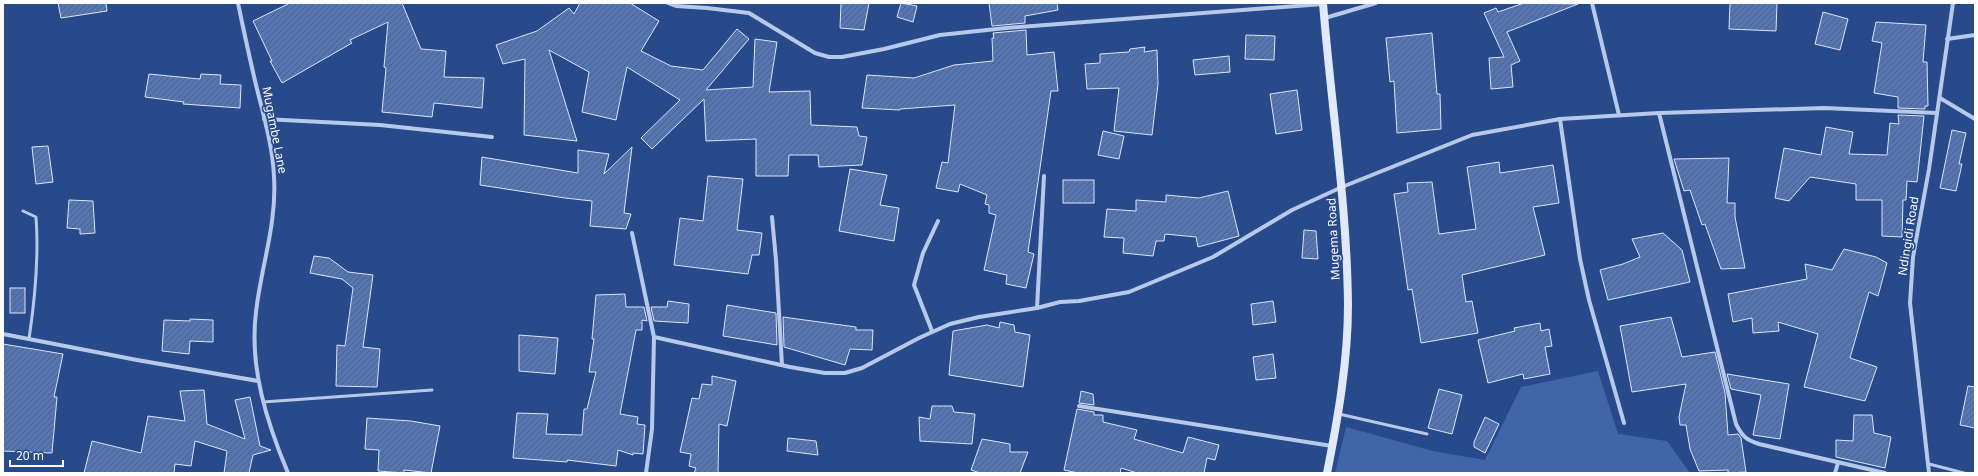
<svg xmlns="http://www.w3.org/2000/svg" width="1978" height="476" font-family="'Noto Sans',sans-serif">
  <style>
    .grass { fill: #4065a9 }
    .building { fill: url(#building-hatch); stroke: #dbe5f7 }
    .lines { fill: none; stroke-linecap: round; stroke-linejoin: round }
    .lane { stroke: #b7c9e9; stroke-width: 3 }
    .street { stroke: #b7c9e9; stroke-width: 4 }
    .secondary { stroke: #e1e9f8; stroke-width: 8 }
    .labels { text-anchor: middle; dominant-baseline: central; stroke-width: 3.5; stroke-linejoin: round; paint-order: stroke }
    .street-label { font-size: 12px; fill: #fff; stroke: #284a8b }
  </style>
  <defs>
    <pattern id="building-hatch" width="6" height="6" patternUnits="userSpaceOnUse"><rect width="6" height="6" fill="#5575b3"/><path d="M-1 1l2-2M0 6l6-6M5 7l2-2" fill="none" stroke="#506080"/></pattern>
  </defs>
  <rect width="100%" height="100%" fill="#284a8b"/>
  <!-- grass -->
  <polygon class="grass" points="1598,371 1618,434 1667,441 1690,473 1335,473 1346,427 1433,451 1485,460 1521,387"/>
  <!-- building -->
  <g class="building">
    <polygon points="58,3 106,3 107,11 61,18"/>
    <polygon points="290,3 402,3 421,49 446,51 444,77 484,78 482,108 434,103 432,117 382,112 386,68 384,67 388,22 350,40 352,43 282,83 270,61 272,61 253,21"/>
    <polygon points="580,3 630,3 659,21 641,51 671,66 703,70 737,29 749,39 706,90 753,87 755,39 777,42 769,92 810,91 811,125 857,127 859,136 867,137 862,165 819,167 818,155 789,155 788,176 756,176 756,139 706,141 704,99 652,149 641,138 680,100 627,67 616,120 582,112 589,72 549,50 577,141 524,135 525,59 503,64 496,45 537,31 569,8 574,14"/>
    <polygon points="841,3 869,3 864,30 840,28"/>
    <polygon points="901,3 917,6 913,22 897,17"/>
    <polygon points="989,3 1057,3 1058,10 1025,16 1025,23 992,26"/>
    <polygon points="1524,3 1578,4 1507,32 1520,61 1511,65 1513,87 1491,89 1489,58 1504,57 1484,13 1496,8 1498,12"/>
    <polygon points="1730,3 1777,3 1776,31 1729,29"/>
    <polygon points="1823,12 1848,19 1840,50 1815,44"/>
    <polygon points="1876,22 1926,25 1923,62 1927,62 1928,106 1925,106 1925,109 1898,108 1898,97 1874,93 1882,43 1872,41"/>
    <polygon points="1026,30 1027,55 1054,52 1058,91 1051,91 1028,252 1034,254 1026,288 1006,284 1007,275 984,270 996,215 989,213 989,205 985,204 987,195 960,184 958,192 936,188 942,162 948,163 955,105 900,109 900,110 862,108 867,75 914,78 954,65 993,61 992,38 994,38 993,33"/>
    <polygon points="1432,33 1437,94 1440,94 1441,129 1397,133 1394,81 1390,82 1386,38"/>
    <polygon points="1246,35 1275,36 1274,60 1245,59"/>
    <polygon points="1145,47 1144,52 1157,50 1158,84 1152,135 1114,131 1119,88 1087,89 1085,64 1100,63 1100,54 1129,52 1130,49"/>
    <polygon points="1229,56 1230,72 1195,75 1193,60"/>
    <polygon points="149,74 200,79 201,74 221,75 220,84 241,85 240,108 183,104 184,102 145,97"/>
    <polygon points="1297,90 1302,130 1276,134 1270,94"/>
    <polygon points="1898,115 1924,116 1917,182 1907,181 1906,200 1903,200 1902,237 1882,236 1882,200 1856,200 1856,184 1810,177 1789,201 1775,198 1784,148 1821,155 1826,127 1853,132 1849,154 1887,155 1890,123 1899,124"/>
    <polygon points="1952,130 1966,133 1959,164 1962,164 1956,191 1940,188"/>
    <polygon points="1103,131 1124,136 1119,159 1098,155"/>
    <polygon points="48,146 53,182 36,184 32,147"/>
    <polygon points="632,147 624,213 631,214 626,229 590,226 592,201 565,198 480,185 482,157 578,173 578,150 609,154 604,174"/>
    <polygon points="1729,158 1727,203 1735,203 1735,217 1745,268 1721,269 1705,224 1702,225 1690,190 1684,191 1674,159"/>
    <polygon points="1499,162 1500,173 1553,165 1559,203 1533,207 1545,255 1462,275 1466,302 1472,301 1478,333 1421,343 1412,289 1408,290 1394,194 1408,192 1407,183 1432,182 1439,234 1476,229 1467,167"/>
    <polygon points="850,169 887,175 880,205 899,208 894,241 839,231"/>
    <polygon points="708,176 743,179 737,230 762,233 759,255 752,255 748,274 674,265 680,218 703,221"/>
    <rect x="1063" y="180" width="31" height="23"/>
    <polygon points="1228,191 1239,236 1198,247 1196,237 1165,234 1164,241 1156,241 1153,256 1123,253 1124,238 1104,237 1107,209 1136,211 1136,200 1166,202 1166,195 1199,198"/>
    <polygon points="69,200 93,201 95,233 80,234 80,229 67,228"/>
    <polygon points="1304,230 1316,231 1318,259 1302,258"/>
    <polygon points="1663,233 1682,250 1690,282 1608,300 1600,270 1623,264 1640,257 1632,239"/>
    <polygon points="1844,249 1876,257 1887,263 1878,296 1869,292 1850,358 1877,367 1865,401 1804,387 1818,334 1778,322 1779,331 1753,333 1752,318 1733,322 1728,294 1807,279 1805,264 1832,270"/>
    <polygon points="314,256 329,258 348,272 373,275 363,347 380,349 377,387 336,386 337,345 345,346 353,288 342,279 310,273"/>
    <rect x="10" y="288" width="15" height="25"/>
    <polygon points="625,294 626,307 644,307 647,321 642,320 642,330 636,330 620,414 638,417 637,424 645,425 643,454 633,453 633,455 618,450 616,466 567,460 567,462 513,458 517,413 548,414 546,434 582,435 584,409 587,409 596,372 589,372 594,339 592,339 596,295"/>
    <polygon points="668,301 689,304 688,323 654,321 651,307 667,307"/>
    <polygon points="1273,301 1276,322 1253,325 1251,304"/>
    <polygon points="727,305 776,313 777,345 723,336"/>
    <polygon points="783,317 856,327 856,330 873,330 872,350 850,349 845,365 784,347"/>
    <polygon points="1671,317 1682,357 1715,352 1725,393 1728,435 1738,434 1741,438 1746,472 1728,473 1728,470 1699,471 1690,449 1686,425 1680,425 1679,417 1686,384 1632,392 1620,326"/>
    <polygon points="190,319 213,320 213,342 190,341 189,354 162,351 164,320 190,321"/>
    <polygon points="1000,322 1014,325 1015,332 1030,335 1023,387 949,375 953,331 987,325 999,328"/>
    <polygon points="1540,323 1541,331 1549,329 1552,346 1545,347 1550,374 1524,379 1523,374 1488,383 1478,340 1515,331 1514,328"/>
    <polygon points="519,335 558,338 555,374 519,371"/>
    <polygon points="3,344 63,354 54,397 57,397 52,453 3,451"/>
    <polygon points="1273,354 1276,378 1256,380 1253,357"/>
    <polygon points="1727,374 1789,384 1780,439 1753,435 1761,395 1731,389"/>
    <polygon points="712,376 736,381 727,426 719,424 718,473 694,473 696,468 689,466 691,454 680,452 692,398 699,399 702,384 712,385"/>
    <polygon points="1968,386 1975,387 1975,428 1960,425"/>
    <polygon points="1439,389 1462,395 1452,434 1428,428"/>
    <polygon points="204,390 207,424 245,439 235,400 250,397 260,446 271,450 253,455 249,473 224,473 227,451 195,441 191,466 175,464 174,473 84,473 92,441 141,453 148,416 185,421 180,391"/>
    <polygon points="1081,391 1093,394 1094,405 1079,403"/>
    <polygon points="932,406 952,406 954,412 975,414 972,444 920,441 919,417 930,419"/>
    <polygon points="1077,409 1094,412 1094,415 1103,415 1103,422 1137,430 1134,439 1183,453 1188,437 1219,445 1215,460 1207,458 1204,473 1137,473 1121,468 1120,473 1078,473 1064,470"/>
    <polygon points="1854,415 1872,415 1874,433 1891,437 1885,468 1836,457 1836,440 1853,441"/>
    <polygon points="1485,417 1499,424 1485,453 1474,447 1474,442"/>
    <polygon points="367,418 411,421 440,426 431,473 404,470 404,473 378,471 379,450 365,449"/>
    <polygon points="788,438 816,441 818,455 787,451"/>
    <polygon points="982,439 1010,444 1010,452 1028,452 1020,473 980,473 971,470"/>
  </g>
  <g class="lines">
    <!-- lane -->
    <g class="lane">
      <path d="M23,211L36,217C39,257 35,299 29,339"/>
      <polyline points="263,402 432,390"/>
      <polyline points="1339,414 1427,434"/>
      <polyline points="1929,464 1964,473"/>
    </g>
    <!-- street -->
    <g class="street">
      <path d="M238,3C244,32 250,60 257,89C264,117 273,148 274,177C277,224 261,267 256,312C249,367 267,423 288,473"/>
      <polyline points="668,3 676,6 707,8 749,13 815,53 829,57 842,57 884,49 940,35 1006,28 1323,4"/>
      <polyline points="1592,3 1619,115"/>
      <polyline points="1325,18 1376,3"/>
      <polyline points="1947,39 1975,35"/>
      <polyline points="1940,98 1975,119"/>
      <path d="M1659,113L1736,424C1742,436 1746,440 1759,444L1885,473"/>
      <polyline points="264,119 380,125 492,137"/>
      <polyline points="1560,119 1580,259 1589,300 1624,423"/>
      <polyline points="772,217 776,260 782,365"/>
      <polyline points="632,233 654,337 652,429 646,473"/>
      <polyline points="1037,308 1044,176"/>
      <polyline points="932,331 914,285 923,253 938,221"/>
      <polyline points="3,334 137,360 258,381"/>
      <polyline points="654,337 790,367 825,373 845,373 862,368 919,338 950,324 979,317 1037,308 1060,302 1079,301 1129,292 1213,257 1292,210 1342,187 1472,135 1560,119 1659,113 1824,108 1937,113"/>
      <polyline points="1079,406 1332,446"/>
      <polyline points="1835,473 1838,463"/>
      <polyline points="1929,473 1910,303 1913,257 1929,169 1953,3"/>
    </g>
    <!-- secondary -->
    <path class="secondary" d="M1323,3C1331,104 1347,204 1348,305C1348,361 1338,418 1327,473"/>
  </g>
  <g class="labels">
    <!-- street labels -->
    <g class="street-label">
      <text transform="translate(275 130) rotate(79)">Mugambe Lane</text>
      <text transform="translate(1908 236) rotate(-81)">Ndingidi Road</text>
      <text transform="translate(1333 239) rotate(-93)">Mugema Road</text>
    </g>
  </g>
  <!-- border -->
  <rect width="1978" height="476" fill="none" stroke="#ffffff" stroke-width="8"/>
  <!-- scale -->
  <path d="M10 460v6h53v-6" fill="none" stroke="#ffffff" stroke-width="2"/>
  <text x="16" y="460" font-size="12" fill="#ffffff" stroke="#284a8b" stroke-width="3" paint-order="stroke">20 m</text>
</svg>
